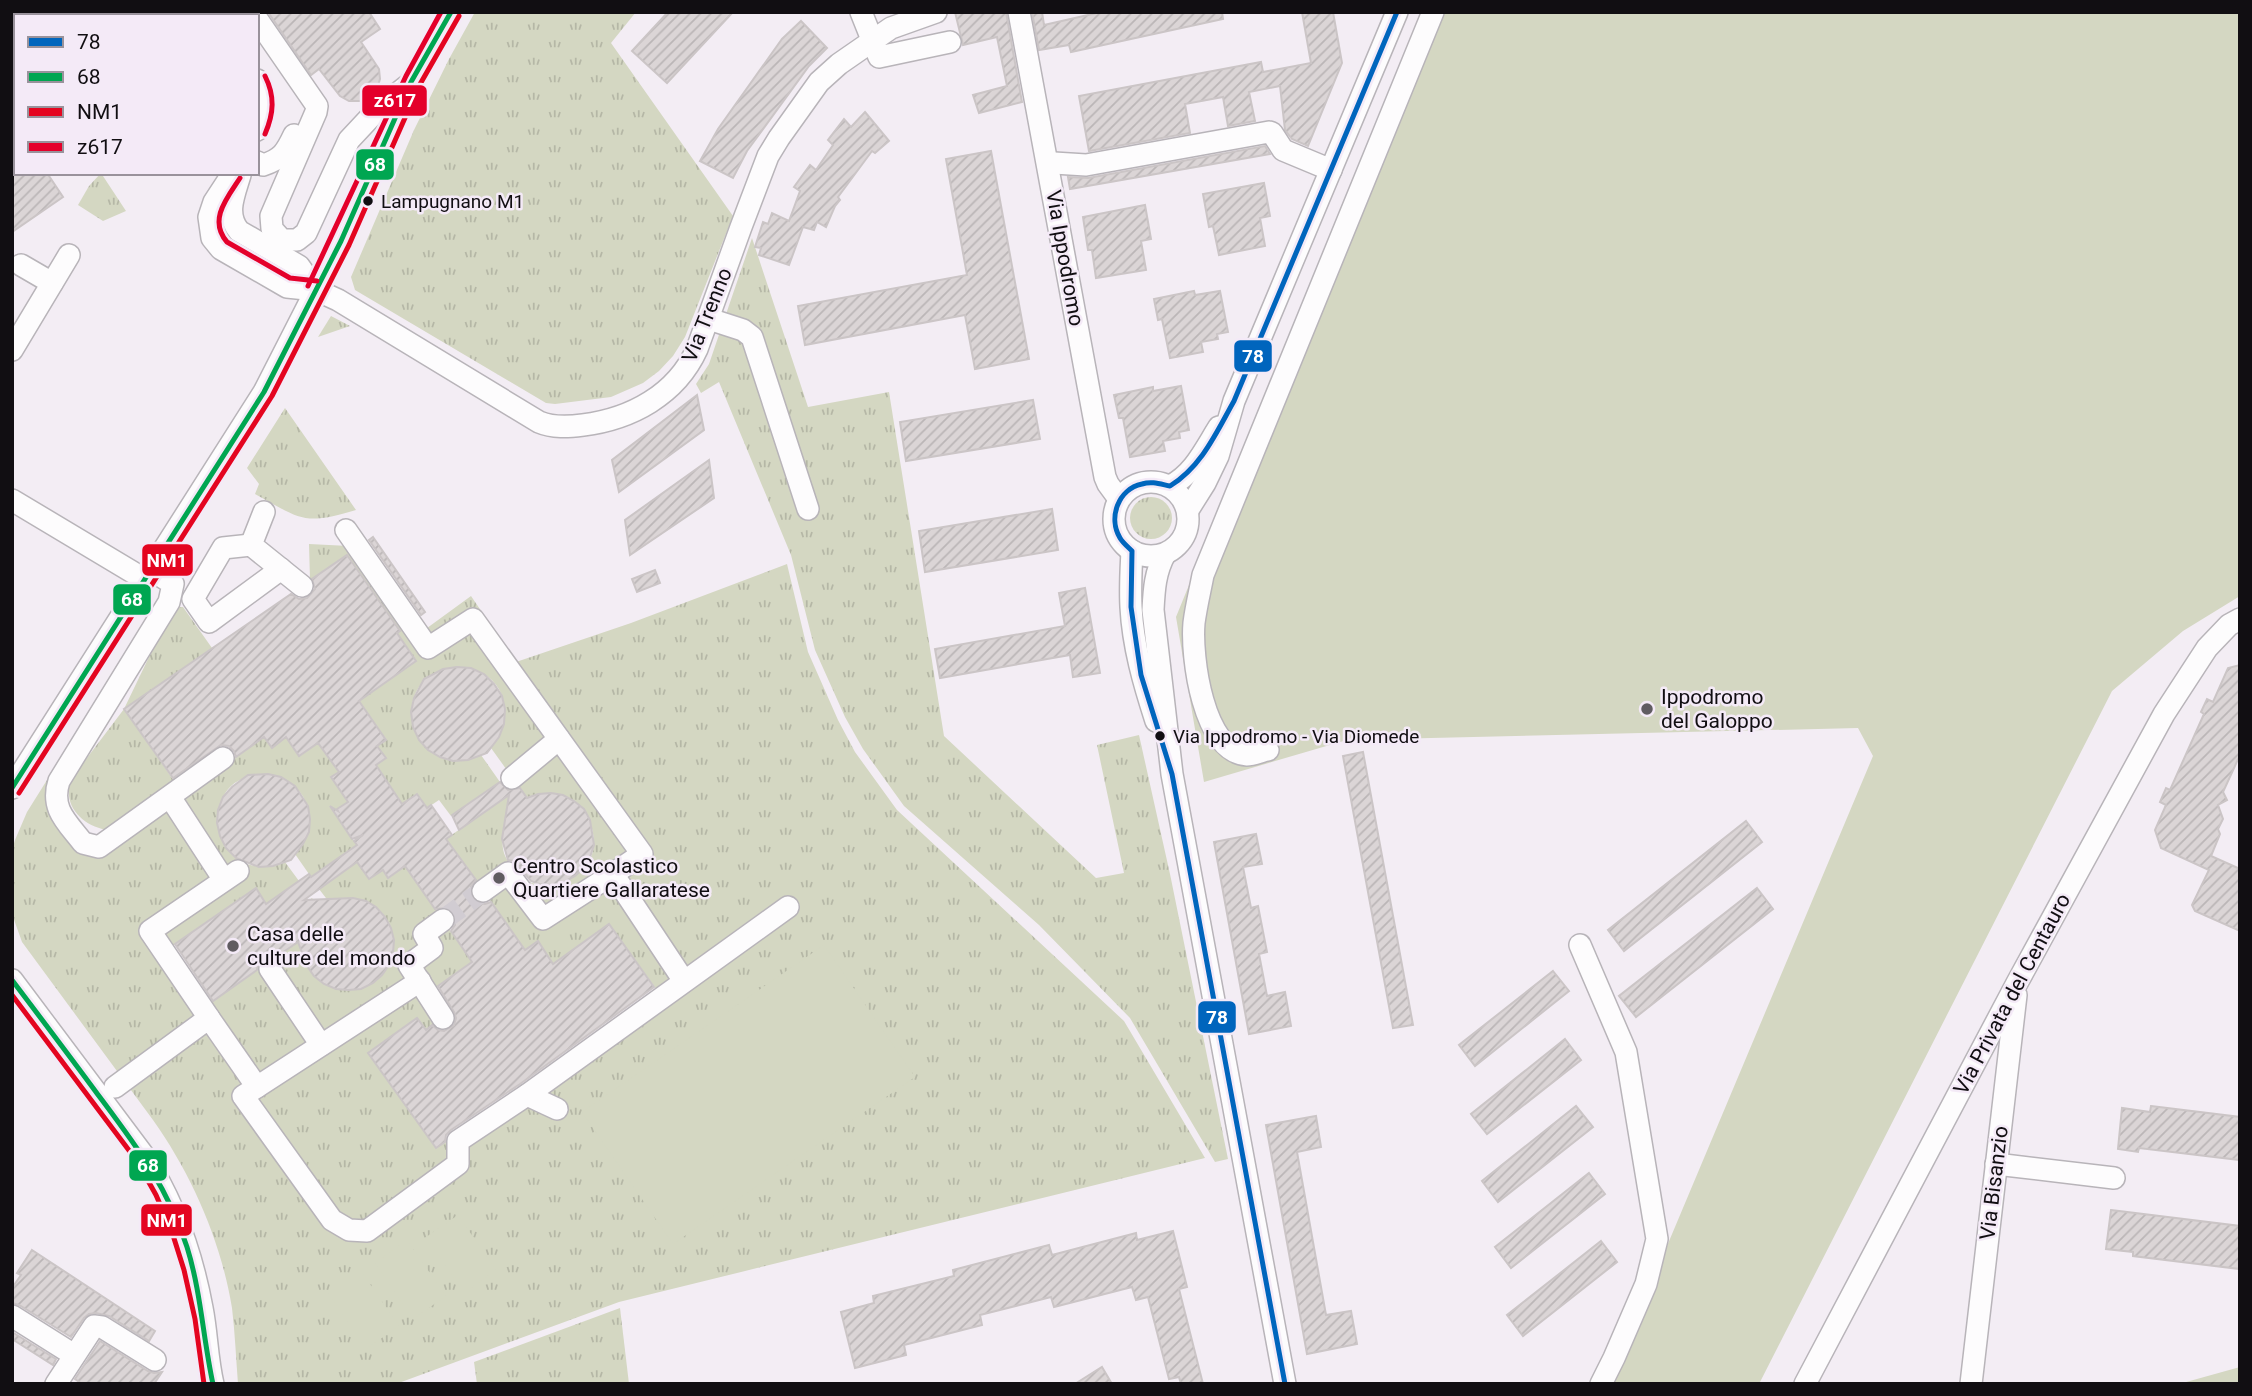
<svg xmlns="http://www.w3.org/2000/svg" width="2252" height="1396" font-family="Roboto,sans-serif">
  <style>
    .grass { fill: url(#grass-tufts) }
    .garden { fill: #d4d7c2 }
    .building { fill: url(#building-hatch); stroke: #cbc5c6; stroke-width: 2 }
    .lines { fill: none; stroke-linecap: round; stroke-linejoin: round }
    .minor-tunnel { stroke: #d1ccd2; stroke-width: 21; stroke-dasharray: 21 10; stroke-linecap: butt }
    .minor-casing { stroke: #b8b4b9; stroke-width: 24 }
    .minor { stroke: #fdfcfd; stroke-width: 21 }
    .bus-1-casing { stroke: #f4eaf7; stroke-width: 10 }
    .bus-2-casing { stroke: #f4eaf7; stroke-width: 10 }
    .bus-3-casing { stroke: #f4eaf7; stroke-width: 10 }
    .bus-4-casing { stroke: #f4eaf7; stroke-width: 10 }
    .bus-1 { stroke: #0065bd; stroke-width: 5 }
    .bus-2 { stroke: #00a651; stroke-width: 5 }
    .bus-3 { stroke: #e40520; stroke-width: 5 }
    .bus-4 { stroke: #e4002b; stroke-width: 5 }
    .bus-dot { fill: #110e12; stroke: #f4eaf7; stroke-width: 2.5 }
    .poi-dot { fill: #605c61; stroke: #f4eaf7; stroke-width: 2.5 }
    .labels { text-anchor: middle; dominant-baseline: central; stroke-width: 5; stroke-linejoin: round; paint-order: stroke }
    .bus-label { font-size: 19px; fill: #110e12; stroke: #f4eaf7; text-anchor: start }
    .street-label { font-size: 21px; fill: #110e12; stroke: #f4eaf7 }
    .poi-label { font-size: 21px; fill: #110e12; stroke: #f4eaf7; text-anchor: start }
    .line-badge { stroke: #f4eaf7; stroke-width: 2.5 }
    .badge-label { font-size: 19px; text-anchor: middle; font-weight: bold; fill: #fff }
  </style>
  <defs>
    <pattern id="grass-tufts" width="24" height="20" patternUnits="userSpaceOnUse" patternTransform="scale(1.75)"><rect width="24" height="20" fill="#d4d7c2"/><path d="M3 7l-1-3M5 7V3M7 7l1-3M15 17l-1-3M17 17v-4M19 17l1-3" fill="none" stroke="#b5b7a6"/></pattern>
    <pattern id="building-hatch" width="6" height="6" patternUnits="userSpaceOnUse" patternTransform="scale(1.75)"><rect width="6" height="6" fill="#dbd5d6"/><path d="M-1 1l2-2M0 6l6-6M5 7l2-2" fill="none" stroke="#bbb6b7"/></pattern>
  </defs>
  <rect width="100%" height="100%" fill="#f3edf4"/>
  <!-- grass -->
  <g class="grass">
    <polygon points="475,12 636,12 611,43 733,216 685,337 673,356 659,371 643,383 611,397 555,404 546,403 355,290 351,277 414,130 449,59"/>
    <polygon points="101,173 126,211 103,221 78,205 89,186"/>
    <polygon points="752,238 808,407 889,392 944,736 1096,878 1124,873 1097,745 1139,735 1170,874 1228,1159 1215,1162 1130,1018 1039,925 904,806 863,749 845,717 815,650 791,555 719,382 701,393 696,384 709,364"/>
    <polygon points="331,316 350,326 318,337"/>
    <path d="M285,408L356,510C303,526 301,519 255,494L259,484L247,468Z"/>
    <circle cx="1151" cy="518" r="21"/>
    <path d="M309,544L349,546L412,639L471,596L516,662L631,623L787,564L808,652L838,720L855,752L897,810L1124,1021L1205,1158L619,1302L396,1384H238C236,1359 235,1333 232,1308C221,1241 192,1175 153,1120L22,942L12,914V850L15,840L27,812L144,625L50,785L87,853L264,737L272,747L286,737L300,756L318,743L351,763L331,777L348,802L334,812L357,845L311,877L295,854C314,830 315,797 286,780C278,776 269,778 260,778C255,779 248,778 243,779C201,792 211,887 285,862L299,881L266,904L255,889L171,947L210,1003L294,945L278,921L312,898L319,908L336,989C418,1000 409,878 329,902L319,889L357,862L369,879L383,870L389,878L405,866L472,962L433,989L449,1013L426,1030L417,1018L368,1053L436,1148L657,990L609,924L553,964L538,942L525,950L446,839L509,794C509,801 510,809 508,816C505,829 500,839 504,853C508,865 523,884 539,884C546,884 557,877 564,875C570,873 580,871 584,867C602,850 593,817 577,804C562,791 544,792 527,798L491,748C509,724 512,690 482,673C472,668 461,666 450,668C384,680 409,783 481,755L500,782L451,816L439,800L427,808L417,794L402,804L376,765L385,758L377,746L386,739L359,701L416,661L345,557L310,580Z"/>
    <path d="M173,607H183L212,648L125,709L176,784L106,830C81,825 62,805 71,779L124,709Z"/>
    <polygon points="620,1308 629,1384 477,1384 474,1362"/>
  </g>
  <!-- garden -->
  <g class="garden">
    <polygon points="1422,12 2240,12 2240,596 2183,631 2112,691 1759,1384 1609,1384 1873,756 1858,728 1347,740 1204,782 1176,617"/>
    <polygon points="824,945 915,1077 673,1244 582,1112"/>
    <polygon points="458,1215 496,1270 464,1293 426,1237"/>
    <polygon points="407,1240 446,1296 413,1319 375,1263"/>
    <polygon points="361,1271 399,1326 366,1349 328,1293"/>
    <polygon points="2240,1367 2240,1384 2179,1384"/>
  </g>
  <!-- building -->
  <g class="building">
    <polygon points="268,12 369,12 380,29 361,42 379,69 380,79 377,89 369,97 360,101 349,101 340,96 319,69 311,75"/>
    <polygon points="668,12 733,12 667,83 632,51"/>
    <polygon points="955,12 1006,12 1022,102 979,113 973,95 1007,86 997,37 963,45"/>
    <polygon points="1032,12 1042,12 1044,25 1101,12 1222,12 1223,19 1071,52 1069,45 1039,50"/>
    <polygon points="1302,12 1333,12 1342,63 1308,146 1292,139 1285,130 1280,86 1249,92 1255,121 1228,126 1223,97 1185,104 1190,133 1089,151 1079,96 1261,62 1263,72 1311,63"/>
    <polygon points="801,21 827,48 809,66 747,151 733,178 700,161 718,129 782,39"/>
    <polygon points="865,112 889,141 875,153 872,151 838,197 840,200 835,206 826,227 817,222 814,230 803,227 789,265 759,255 761,248 755,247 763,222 768,224 772,213 789,221 800,191 794,187 810,165 816,170 833,145 828,140 844,119 851,127"/>
    <polygon points="1265,146 1270,154 1070,189 1068,177 1088,178"/>
    <polygon points="991,151 1029,359 975,369 965,315 805,345 798,306 967,275 946,159"/>
    <polygon points="12,173 47,173 63,197 12,232"/>
    <polygon points="1264,183 1270,216 1260,218 1265,246 1219,255 1213,226 1209,227 1203,194"/>
    <polygon points="1145,205 1151,239 1141,241 1146,270 1096,278 1092,250 1088,250 1083,217"/>
    <polygon points="1194,291 1195,295 1220,291 1228,332 1217,334 1218,339 1201,342 1203,352 1170,358 1162,319 1158,320 1154,299"/>
    <polygon points="1181,386 1189,430 1179,432 1180,438 1163,441 1165,451 1130,457 1123,418 1119,418 1114,395 1153,387 1153,391"/>
    <polygon points="697,395 704,430 619,492 612,460"/>
    <polygon points="1033,400 1040,439 906,461 900,422"/>
    <polygon points="709,460 714,498 630,555 625,520"/>
    <polygon points="1052,509 1058,550 925,572 919,531"/>
    <polygon points="373,537 425,612 421,615 369,540"/>
    <polygon points="347,555 400,631 397,633 416,661 359,701 386,740 377,746 386,758 376,765 402,804 417,794 427,808 431,805 452,835 446,839 476,880 471,886 472,898 478,903 485,904 491,902 525,950 538,941 553,964 609,924 654,987 520,1084 451,1130 446,1135 445,1142 436,1148 368,1053 417,1018 426,1030 432,1025 438,1030 444,1031 454,1025 456,1018 454,1012 438,986 472,962 451,931 455,925 454,913 448,908 435,909 405,866 388,878 383,870 369,879 357,862 304,900 353,898 366,901 376,907 385,917 391,928 394,940 393,953 389,965 382,975 373,983 361,989 348,990 336,989 324,984 314,976 307,966 298,942 276,957 268,956 262,959 258,964 257,970 213,1001 175,944 256,888 266,904 309,874 311,877 357,845 354,841 363,835 352,839 330,806 338,811 337,809 348,802 331,777 339,772 318,743 299,756 286,737 272,748 264,737 236,757 234,751 229,746 221,745 173,778 124,709 291,594 299,599 307,598 315,589 312,579"/>
    <polygon points="655,570 660,583 637,592 632,579"/>
    <polygon points="1085,588 1100,673 1073,677 1070,655 940,678 935,649 1065,626 1059,593"/>
    <polygon points="2240,665 2240,755 2223,792 2227,800 2218,805 2223,819 2218,829 2220,834 2211,856 2240,869 2240,931 2195,911 2192,905 2209,870 2161,848 2155,830 2166,805 2160,802 2166,788 2170,790 2204,714 2201,712 2207,699 2213,702 2228,668"/>
    <polygon points="457,667 471,668 484,674 494,684 502,696 505,709 504,724 499,737 487,753 468,760 453,761 440,757 428,750 419,740 413,727 411,712 414,698 424,679 443,669"/>
    <polygon points="1363,752 1413,1025 1393,1028 1343,756"/>
    <polygon points="268,774 281,777 295,786 308,806 310,819 309,832 303,844 291,860 273,866 259,867 236,858 226,848 220,836 217,823 218,810 223,797 232,787 248,775"/>
    <polygon points="500,782 508,790 520,788 527,798 538,794 551,793 563,795 574,801 584,809 590,820 594,845 590,857 584,868 575,876 564,882 551,885 539,884 531,881 514,861 508,860 502,839 509,795 459,830 452,815"/>
    <polygon points="1746,821 1762,842 1624,951 1608,930"/>
    <polygon points="1256,834 1262,864 1243,867 1251,908 1258,906 1267,952 1259,954 1267,996 1285,992 1291,1026 1249,1034 1214,842"/>
    <polygon points="1757,888 1773,909 1636,1017 1619,996"/>
    <polygon points="1553,971 1569,991 1475,1066 1459,1045"/>
    <polygon points="1565,1039 1581,1060 1487,1134 1471,1114"/>
    <polygon points="1576,1106 1593,1127 1498,1202 1482,1181"/>
    <polygon points="2151,1106 2240,1117 2240,1160 2139,1148 2138,1152 2118,1149 2122,1108 2150,1112"/>
    <polygon points="1316,1116 1321,1147 1297,1152 1326,1315 1351,1311 1357,1344 1307,1354 1266,1125"/>
    <polygon points="1589,1173 1605,1194 1511,1268 1495,1247"/>
    <polygon points="2111,1210 2240,1226 2240,1269 2133,1256 2133,1252 2106,1249"/>
    <polygon points="1173,1231 1187,1287 1179,1289 1203,1384 1181,1384 1179,1377 1169,1379 1148,1297 1136,1300 1132,1287 1054,1307 1051,1297 980,1315 982,1325 904,1345 906,1355 855,1368 841,1312 874,1303 873,1296 954,1276 953,1270 1049,1245 1052,1255 1136,1233 1137,1240"/>
    <polygon points="1601,1241 1617,1262 1523,1336 1507,1315"/>
    <polygon points="32,1250 155,1331 149,1341 109,1316 96,1313 89,1314 84,1318 71,1337 19,1305 12,1303 12,1288 21,1275 17,1273"/>
    <polygon points="12,1332 56,1359 53,1365 12,1339"/>
    <polygon points="100,1341 148,1371 154,1373 162,1372 154,1384 82,1384 75,1379"/>
    <polygon points="1102,1367 1112,1384 1075,1384"/>
  </g>
  <g class="lines">
    <!-- minor-tunnel -->
    <polyline class="minor-tunnel" points="443,920 483,891"/>
    <!-- minor casing -->
    <g class="minor-casing">
      <g id="minor">
        <polyline points="209,12 212,16"/>
        <polyline points="861,12 879,57 950,42"/>
        <polyline points="1019,12 1105,477 1108,484 1119,499"/>
        <polyline points="257,19 317,106 316,112 271,216 272,229 282,240 297,240 306,233 349,140 378,109 407,86"/>
        <path d="M257,80C268,98 266,112 257,130"/>
        <path d="M257,162L263,165C282,159 286,152 294,135"/>
        <polyline points="1054,163 1086,165 1269,132 1272,133 1283,150 1331,170"/>
        <path d="M233,173L214,202L209,217L212,238L221,249L287,287L316,290L338,300L539,422C553,428 568,427 583,425C631,419 676,395 697,349L741,227L768,156L779,138L819,82L839,64L891,28L936,12"/>
        <path d="M240,175C234,195 225,214 239,231L299,266L316,290"/>
        <polyline points="21,265 52,283"/>
        <polyline points="709,319 743,330 752,337 808,509"/>
        <polyline points="12,350 69,255"/>
        <circle cx="1151" cy="519" r="37"/>
        <path d="M1170,486C1194,474 1205,449 1219,427"/>
        <polyline points="12,500 144,579"/>
        <polyline points="1188,510 1205,483 1218,456 1234,401 1397,12"/>
        <polyline points="264,512 251,545 302,586"/>
        <polyline points="346,530 428,648 473,619 642,854 613,874"/>
        <polyline points="251,545 223,548 193,599 209,622 281,569"/>
        <path d="M1132,551C1131,569 1130,588 1131,607C1133,646 1144,684 1156,721"/>
        <path d="M1165,554C1155,572 1154,590 1153,610L1172,774L1285,1384"/>
        <path d="M151,570L173,584L169,602L59,781C50,809 67,822 83,843L99,847L223,758"/>
        <path d="M1268,750C1262,751 1253,755 1247,755C1203,752 1191,656 1194,623C1196,607 1200,591 1203,575L1433,12"/>
        <polyline points="512,778 559,739"/>
        <polyline points="12,788 264,392 341,241 411,82 451,12"/>
        <polyline points="170,797 224,880"/>
        <polyline points="483,891 508,873 543,919 613,874 684,981"/>
        <polyline points="1580,945 1626,1052 1657,1239 1646,1284 1614,1358 1601,1384"/>
        <polyline points="270,969 321,1045"/>
        <path d="M12,980L144,1156C174,1202 192,1254 202,1308C207,1333 207,1359 213,1384"/>
        <polyline points="209,1018 150,931 238,871"/>
        <polyline points="443,1018 409,965 432,948 424,934 443,920"/>
        <polyline points="115,1087 209,1018 257,1087 243,1096 332,1220 349,1230 367,1231 458,1164 458,1141 527,1095 788,907"/>
        <polyline points="257,1087 420,981"/>
        <polyline points="527,1095 557,1109"/>
        <polyline points="1996,1164 2114,1178"/>
        <polyline points="12,1316 74,1355"/>
        <polyline points="56,1384 94,1326 102,1327 155,1360"/>
        <polyline points="1805,1384 2017,983 2164,714 2207,648 2229,625 2240,619"/>
        <polyline points="1971,1384 2016,995"/>
      </g>
    </g>
    <!-- minor -->
    <use href="#minor" class="minor"/>
    <!-- bus-1 casing -->
    <g class="bus-1-casing">
      <path id="bus-1" d="M1285,1384L1172,774L1141,675L1131,607L1132,551C1128,547 1123,543 1120,538C1108,518 1118,489 1142,484C1152,481 1160,484 1170,486C1202,466 1216,433 1234,401L1397,12"/>
    </g>
    <!-- bus-2 casing -->
    <g class="bus-2-casing">
      <g id="bus-2">
        <polyline points="12,788 264,392 341,241 411,82 451,12"/>
        <path d="M12,980C40,1017 68,1054 96,1092C134,1143 167,1185 187,1247C201,1292 203,1338 213,1384"/>
      </g>
    </g>
    <!-- bus-3 casing -->
    <g class="bus-3-casing">
      <g id="bus-3">
        <polyline points="19,793 272,396 349,245 419,86 459,16"/>
        <polyline points="12,995 137,1161 156,1195 172,1232 184,1270 195,1319 204,1384"/>
      </g>
    </g>
    <!-- bus-4 casing -->
    <g class="bus-4-casing">
      <g id="bus-4">
        <path d="M265,76C275,96 274,113 265,134"/>
        <path d="M240,178C227,198 208,220 227,242L290,278L317,281"/>
        <polyline points="308,286 406,76 441,12"/>
      </g>
    </g>
    <!-- bus-1 -->
    <use href="#bus-1" class="bus-1"/>
    <!-- bus-2 -->
    <use href="#bus-2" class="bus-2"/>
    <!-- bus-3 -->
    <use href="#bus-3" class="bus-3"/>
    <!-- bus-4 -->
    <use href="#bus-4" class="bus-4"/>
  </g>
  <!-- markers -->
  <g class="bus-dot">
    <circle cx="368" cy="201" r="6"/>
    <circle cx="1160" cy="736" r="6"/>
  </g>
  <g class="poi-dot">
    <circle cx="1647" cy="709" r="7"/>
    <circle cx="499" cy="878" r="7"/>
    <circle cx="233" cy="946" r="7"/>
  </g>
  <g class="labels">
    <!-- bus labels -->
    <g class="bus-label">
      <text x="381" y="201">Lampugnano M1</text>
      <text x="1173" y="736">Via Ippodromo - Via Diomede</text>
    </g>
    <!-- street labels -->
    <g class="street-label">
      <text transform="translate(1065 258) rotate(80)">Via Ippodromo</text>
      <text transform="translate(707 315) rotate(-68)">Via Trenno</text>
      <text transform="translate(2012 994) rotate(-62)">Via Privata del Centauro</text>
      <text transform="translate(1994 1183) rotate(-83)">Via Bisanzio</text>
    </g>
    <!-- poi labels -->
    <g class="poi-label">
      <text x="1661" y="697">Ippodromo<tspan x="1661" dy="24">del Galoppo</tspan></text>
      <text x="513" y="866">Centro Scolastico<tspan x="513" dy="24">Quartiere Gallaratese</tspan></text>
      <text x="247" y="934">Casa delle<tspan x="247" dy="24">culture del mondo</tspan></text>
    </g>
  </g>
  <g class="line-badge">
    <rect x="361" y="84" width="67" height="33" rx="7" fill="#e4002b"/>
    <rect x="355" y="148" width="40" height="33" rx="7" fill="#00a651"/>
    <rect x="1233" y="339" width="40" height="34" rx="7" fill="#0065bd"/>
    <rect x="141" y="543" width="53" height="34" rx="7" fill="#e40520"/>
    <rect x="112" y="583" width="40" height="33" rx="7" fill="#00a651"/>
    <rect x="1197" y="1000" width="40" height="34" rx="7" fill="#0065bd"/>
    <rect x="128" y="1149" width="40" height="33" rx="7" fill="#00a651"/>
    <rect x="140" y="1203" width="53" height="34" rx="7" fill="#e40520"/>
  </g>
  <g class="badge-label">
    <text x="395" y="107">z617</text>
    <text x="375" y="171">68</text>
    <text x="1253" y="363">78</text>
    <text x="167" y="567">NM1</text>
    <text x="132" y="606">68</text>
    <text x="1217" y="1024">78</text>
    <text x="148" y="1172">68</text>
    <text x="167" y="1227">NM1</text>
  </g>
  <!-- border -->
  <rect width="2252" height="1396" fill="none" stroke="#110e12" stroke-width="28"/>
  <!-- legend -->
  <rect x="14" y="14" width="245" height="161" fill="#f4eaf7" stroke="#99929b" stroke-width="2"/>
  <rect x="28" y="37" width="35" height="10" fill="#0065bd" stroke="#99929b" stroke-width="2"/>
  <text x="77" y="49" font-size="21" fill="#110e12">78</text>
  <rect x="28" y="72" width="35" height="10" fill="#00a651" stroke="#99929b" stroke-width="2"/>
  <text x="77" y="84" font-size="21" fill="#110e12">68</text>
  <rect x="28" y="107" width="35" height="10" fill="#e40520" stroke="#99929b" stroke-width="2"/>
  <text x="77" y="119" font-size="21" fill="#110e12">NM1</text>
  <rect x="28" y="142" width="35" height="10" fill="#e4002b" stroke="#99929b" stroke-width="2"/>
  <text x="77" y="154" font-size="21" fill="#110e12">z617</text>
</svg>
